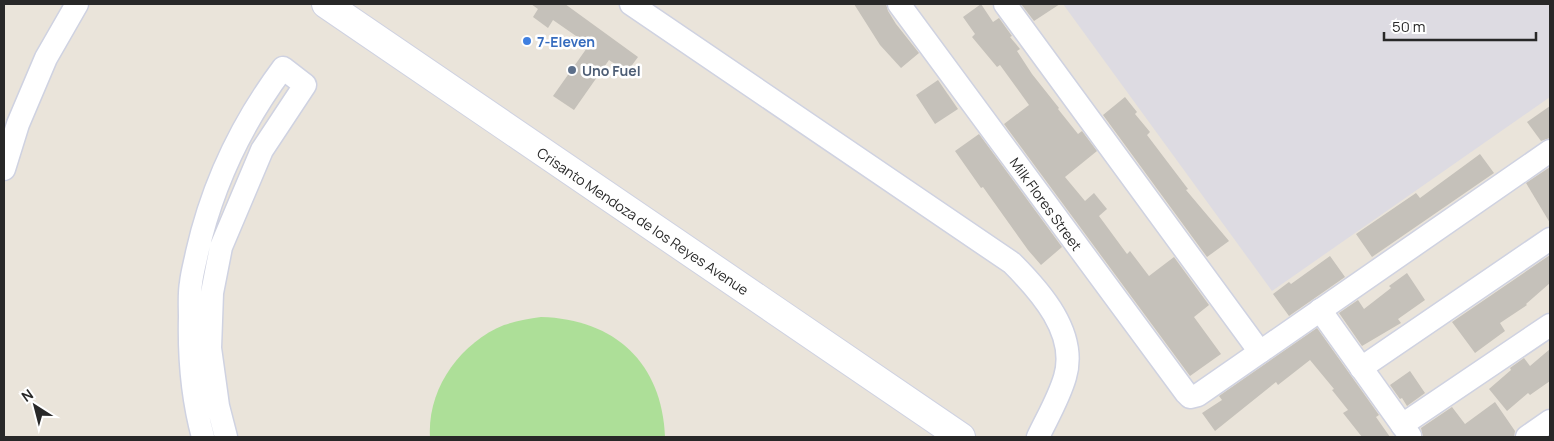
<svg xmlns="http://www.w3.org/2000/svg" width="1554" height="441" font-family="Manrope,sans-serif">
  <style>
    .industrial { fill: #dddbe2 }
    .green { fill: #addf98 }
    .building { fill: #c5c1ba }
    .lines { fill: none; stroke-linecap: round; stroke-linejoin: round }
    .minor-casing { stroke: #cfd2e1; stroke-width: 25 }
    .secondary-casing { stroke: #cfd2e1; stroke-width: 30 }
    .minor { stroke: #fff; stroke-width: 22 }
    .secondary { stroke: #fff; stroke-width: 28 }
    .shop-dot { fill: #3f7fe0; stroke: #fff; stroke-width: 2 }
    .service-dot { fill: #5c6f8a; stroke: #fff; stroke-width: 2 }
    .labels { text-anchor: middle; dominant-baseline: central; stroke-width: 5; stroke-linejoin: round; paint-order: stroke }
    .shop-label { font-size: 14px; font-weight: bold; fill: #366cbe; stroke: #fff; text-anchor: start }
    .service-label { font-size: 14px; font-weight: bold; fill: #4e5e75; stroke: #fff; text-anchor: start }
    .street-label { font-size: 14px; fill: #282828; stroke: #fff }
  </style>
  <rect width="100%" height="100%" fill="#eae4da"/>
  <!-- industrial -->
  <polygon class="industrial" points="1063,4 1550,4 1550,97 1272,291"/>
  <!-- green -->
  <path class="green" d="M541,317C615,319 662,363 665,437H430C427,389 460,343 504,325C516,321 528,319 541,317Z"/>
  <!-- building -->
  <g class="building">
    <polygon points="531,4 565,4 638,57 627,72 609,60 574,110 553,96 589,45 553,20 548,28 533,17 538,9"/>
    <polygon points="854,4 886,4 888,11 896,24 919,53 901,68 880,45"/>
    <polygon points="981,4 993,22 999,18 1012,36 1010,37 1020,49 1017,51 1032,74 1059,108 1058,109 1078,134 1082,131 1097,151 1065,177 1085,201 1094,193 1107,209 1099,216 1127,254 1130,251 1149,276 1174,257 1209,305 1194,317 1221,354 1190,376 1004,124 1029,105 1000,65 997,67 972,37 975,34 963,17"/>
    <polygon points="1021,4 1060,4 1034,21"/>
    <polygon points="938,80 958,109 935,124 916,95"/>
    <polygon points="1125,97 1137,112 1135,114 1150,132 1147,135 1188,189 1186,190 1229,241 1207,257 1103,115"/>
    <polygon points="1550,106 1550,138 1541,141 1527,122"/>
    <polygon points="979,134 1062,247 1041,265 1028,250 983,187 981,188 955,151"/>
    <polygon points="1480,154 1494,173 1372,257 1356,234 1416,193 1420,198"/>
    <polygon points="1550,167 1550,223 1526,183"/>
    <polygon points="1550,255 1550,283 1526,304 1527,305 1500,323 1505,331 1475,353 1452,322"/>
    <polygon points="1330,256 1345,277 1289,316 1273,294 1289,282 1291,284"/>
    <polygon points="1407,273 1425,300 1398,319 1401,323 1362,346 1339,313 1358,300 1364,309 1391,288 1389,286"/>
    <polygon points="1317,328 1379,415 1376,417 1390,437 1362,437 1343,413 1348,410 1332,390 1334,389 1310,360 1278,385 1276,382 1215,431 1202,413 1222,400 1219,396"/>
    <polygon points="1550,349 1550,381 1530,395 1528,393 1507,411 1489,389 1511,370 1510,368 1524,358 1530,366"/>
    <polygon points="1410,371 1425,393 1407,406 1402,398 1400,399 1390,385"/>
    <polygon points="1495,402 1515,431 1514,437 1423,437 1421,428 1452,407 1465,424"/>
  </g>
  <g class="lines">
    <!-- minor casing -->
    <g class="minor-casing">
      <g id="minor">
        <path d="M631,4L1012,263C1040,291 1078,333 1065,377C1059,398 1047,418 1038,437"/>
        <polyline points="899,4 1186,393 1190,397 1198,395 1550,151"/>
        <polyline points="1005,4 1260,352"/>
        <polyline points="4,169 18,124 46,58 77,4"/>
        <polyline points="1320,310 1410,436"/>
        <polyline points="1361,368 1550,239"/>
        <polyline points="1402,425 1550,325"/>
        <path d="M203,437C192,397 189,359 190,317C190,306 189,294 191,283C192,273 195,263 197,253C212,186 242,123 283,68L305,85L262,150L221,247L212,293L210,348L218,406L226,437"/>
        <polyline points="1527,437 1550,421"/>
      </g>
    </g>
    <!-- secondary casing -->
    <g class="secondary-casing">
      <polyline id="secondary" points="326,4 961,437"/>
    </g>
    <!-- minor -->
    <use href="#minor" class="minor"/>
    <!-- secondary -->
    <use href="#secondary" class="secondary"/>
  </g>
  <!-- markers -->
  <circle class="shop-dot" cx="527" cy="41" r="5"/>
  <circle class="service-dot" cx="572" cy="70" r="5"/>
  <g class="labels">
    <!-- shop labels -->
    <g class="shop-label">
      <text x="537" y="41">7-Eleven</text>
    </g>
    <!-- service labels -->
    <g class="service-label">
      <text x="582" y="70">Uno Fuel</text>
    </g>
    <!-- street labels -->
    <g class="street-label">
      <text transform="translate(1046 204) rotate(54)">Milk Flores Street</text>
      <text transform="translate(643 221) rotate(34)">Crisanto Mendoza de los Reyes Avenue</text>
    </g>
  </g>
  <!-- border -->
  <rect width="1554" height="441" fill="none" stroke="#282828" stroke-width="10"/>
  <!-- north arrow -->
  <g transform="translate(35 406) rotate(324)" stroke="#ffffff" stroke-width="4" paint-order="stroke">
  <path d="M0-4L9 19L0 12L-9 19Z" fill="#282828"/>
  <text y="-8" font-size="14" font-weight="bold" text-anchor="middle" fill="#282828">N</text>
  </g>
  <!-- scale -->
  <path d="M1384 32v8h152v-8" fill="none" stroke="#282828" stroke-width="2.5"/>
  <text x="1392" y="32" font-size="15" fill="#282828" stroke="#ffffff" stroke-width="4" paint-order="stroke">50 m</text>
</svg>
